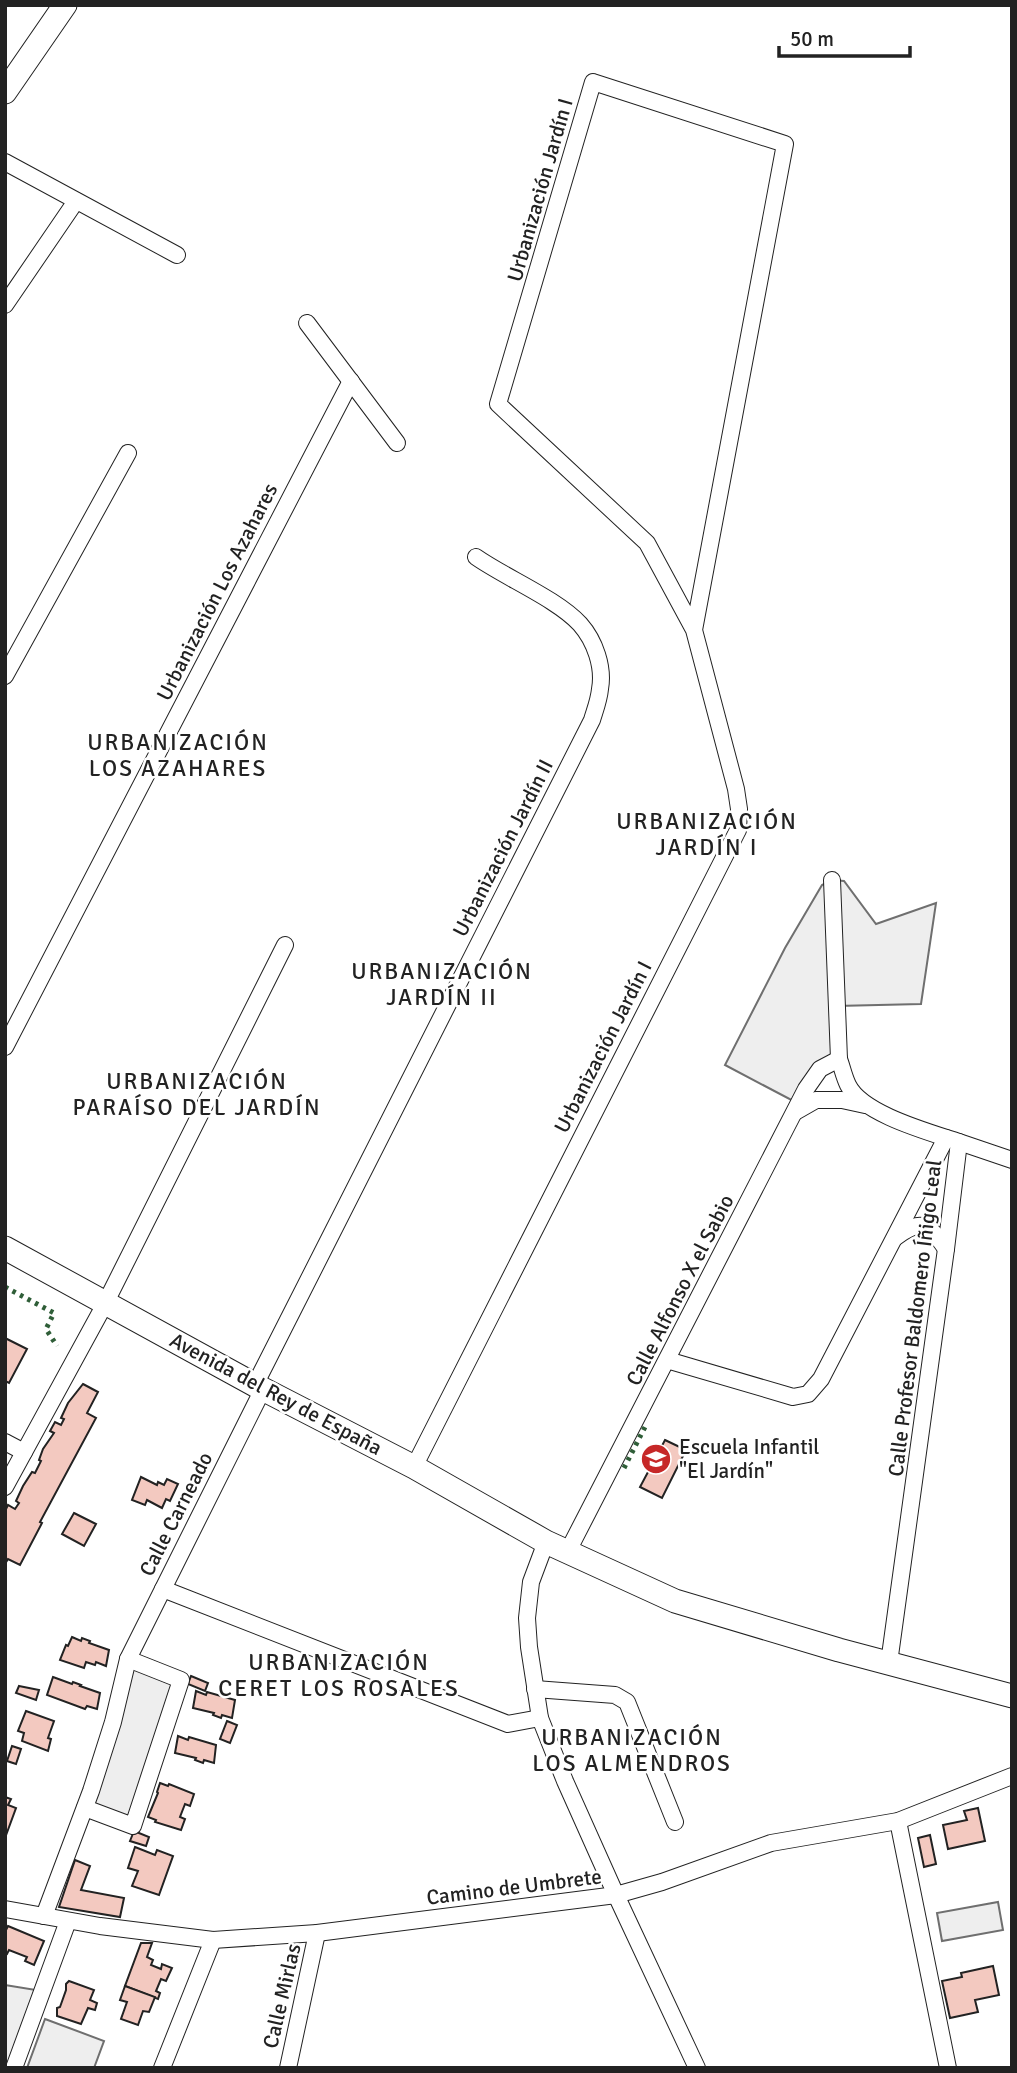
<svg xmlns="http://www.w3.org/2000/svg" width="1017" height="2073" font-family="Signika,sans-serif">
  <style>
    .green { fill: #eee; stroke: #6f6f6f; stroke-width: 2 }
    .building { fill: #f3c9c0; stroke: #222; stroke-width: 2 }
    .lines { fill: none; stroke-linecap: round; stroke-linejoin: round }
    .street-casing { stroke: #222; stroke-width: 18 }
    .secondary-casing { stroke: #222; stroke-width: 25 }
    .street { stroke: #fff; stroke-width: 16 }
    .secondary { stroke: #fff; stroke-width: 23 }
    .hedge { stroke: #2f5e38; stroke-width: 5; stroke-dasharray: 3.5 5; stroke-linecap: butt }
    .labels { text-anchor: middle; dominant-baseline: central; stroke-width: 5; stroke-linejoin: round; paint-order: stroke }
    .street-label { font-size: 21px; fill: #222; stroke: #fff }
    .poi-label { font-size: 21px; fill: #222; stroke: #fff; text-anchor: start }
    .neighbourhood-label { font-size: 23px; letter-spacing: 2px; fill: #222; stroke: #fff }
  </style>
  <rect width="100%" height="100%" fill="#fff"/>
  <!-- green -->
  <g class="green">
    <polygon points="832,880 844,881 876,924 936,903 921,1004 836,1006 839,1059 799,1104 725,1065 785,948 822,885"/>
    <polygon points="128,1659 181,1680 133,1826 85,1808"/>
    <polygon points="998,1902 1003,1930 942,1941 937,1913"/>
    <polygon points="5,1985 42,1991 14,2068 5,2068"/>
    <polygon points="45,2019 104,2041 94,2068 27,2068"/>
  </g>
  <!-- building -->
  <g class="building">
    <polygon points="5,1338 27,1349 9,1383 5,1381"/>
    <polygon points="83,1384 98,1392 87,1413 96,1418 40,1522 42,1523 20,1565 8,1559 5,1564 5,1511 8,1505 15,1509 19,1503 16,1501 23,1486 32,1472 35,1473 41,1461 39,1460 43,1449 54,1433 50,1431 55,1422 61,1425 64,1419 61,1418 68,1403"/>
    <polygon points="665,1440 686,1450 662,1498 640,1487"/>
    <polygon points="141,1477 157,1485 158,1482 164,1485 167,1479 178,1484 170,1501 166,1499 162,1508 147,1500 145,1505 132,1500"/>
    <polygon points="74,1513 96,1524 84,1546 62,1534"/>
    <polygon points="72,1637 81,1641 82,1638 90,1641 89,1643 109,1650 106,1666 96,1662 95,1665 86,1662 84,1668 60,1660 66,1645 68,1646"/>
    <polygon points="191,1676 208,1683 205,1691 188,1684"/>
    <polygon points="53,1677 72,1684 73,1682 81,1685 80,1686 100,1693 97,1709 87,1706 85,1709 47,1695"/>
    <polygon points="19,1686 39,1690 36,1700 16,1693"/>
    <polygon points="196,1691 206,1695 207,1692 235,1700 232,1718 222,1715 221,1718 213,1715 214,1713 193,1708"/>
    <polygon points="26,1711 54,1721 48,1738 51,1739 48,1751 22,1741 24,1733 18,1731"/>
    <polygon points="227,1721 237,1725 230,1743 220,1739"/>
    <polygon points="178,1736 188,1740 189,1737 216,1745 214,1763 204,1760 203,1763 195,1760 196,1758 175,1753"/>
    <polygon points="12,1746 21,1749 16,1764 7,1761"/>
    <polygon points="160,1783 168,1786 169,1784 194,1794 190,1806 185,1804 180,1817 185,1819 181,1830 155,1822 156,1820 148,1817 158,1793 157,1792"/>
    <polygon points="5,1797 11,1799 8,1805 16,1808 5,1838"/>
    <polygon points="978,1808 985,1841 948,1849 943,1825 967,1820 964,1811"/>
    <polygon points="134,1831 149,1837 146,1846 130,1841"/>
    <polygon points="930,1835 936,1864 924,1867 918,1838"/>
    <polygon points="135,1847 155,1855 157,1850 173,1856 159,1895 132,1886 138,1871 128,1868"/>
    <polygon points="75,1860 90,1866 81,1890 124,1898 120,1917 59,1907"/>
    <polygon points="8,1926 44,1941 34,1965 25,1961 27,1957 9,1950 7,1954 5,1953 5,1932"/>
    <polygon points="141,1943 152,1943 147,1957 153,1960 151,1965 161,1969 162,1964 172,1968 166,1981 161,1979 156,1991 160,1993 158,1999 125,1986"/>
    <polygon points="993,1966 999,1995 975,2000 978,2012 950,2018 942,1981 962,1977 961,1973"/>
    <polygon points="69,1981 94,1990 90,2000 97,2003 95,2010 88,2008 81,2024 57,2016 57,2008 60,2007 66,1990 66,1984"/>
    <polygon points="125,1986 155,1997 149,2012 143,2011 138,2025 121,2019 127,2002 120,2000"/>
  </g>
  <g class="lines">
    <!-- street casing -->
    <g class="street-casing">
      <g id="street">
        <polyline points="5,162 177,255"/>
        <polyline points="5,305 76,201"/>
        <polyline points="307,323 397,443"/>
        <polyline points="5,676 128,453"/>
        <path d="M832,880L839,1059C842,1067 844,1077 848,1085C862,1114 929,1132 959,1142L946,1249L889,1663"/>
        <polyline points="5,1047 351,381"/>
        <polyline points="795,1112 816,1100 842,1100 865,1105"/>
        <polyline points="959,1142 1012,1160"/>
        <path d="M896,1237C922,1218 929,1224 946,1249"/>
        <polyline points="667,1360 793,1397 808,1394 821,1379 946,1138"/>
        <path d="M255,1385L592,720C595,710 599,700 600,689C604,667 595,641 580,624C557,599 506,578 476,557"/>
        <polyline points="5,1442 24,1452"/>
        <polyline points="414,1467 738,830 739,809 736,789 694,630 647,543 498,404 593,82 785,144 694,630"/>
        <polyline points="5,1487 106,1302 285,945"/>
        <polyline points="546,1542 531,1582 527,1618 529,1647 540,1718 565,1781 616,1895 697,2068"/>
        <polyline points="568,1551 806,1089 820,1069 839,1059"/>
        <polyline points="163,1589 508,1724 540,1718"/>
        <polyline points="535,1689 615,1695 627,1702 675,1822"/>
        <polyline points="85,1808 133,1826 181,1680 128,1659"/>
        <polyline points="898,1821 948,2068"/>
        <polyline points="5,1909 100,1926 213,1940 317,1933 616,1895 662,1882 771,1843 898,1821 1012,1776"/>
        <polyline points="44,1916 91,1791 113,1722 128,1659 263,1389"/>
        <polyline points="14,2068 68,1921"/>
        <polyline points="162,2068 213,1940"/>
        <polyline points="288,2068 317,1933"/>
      </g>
    </g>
    <!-- secondary casing -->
    <g class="secondary-casing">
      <g id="secondary">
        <polyline points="5,92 65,5"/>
        <polyline points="5,1248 255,1385 414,1467 546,1542 675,1601 839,1650 1012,1696"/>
      </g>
    </g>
    <!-- street -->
    <use href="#street" class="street"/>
    <!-- secondary -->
    <use href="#secondary" class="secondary"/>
    <!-- hedge -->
    <g class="hedge">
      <polyline points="5,1287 54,1313 46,1329 57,1346"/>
      <polyline points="624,1468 647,1423"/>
    </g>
  </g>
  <!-- icons -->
  <defs>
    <g id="school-disc" transform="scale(1.575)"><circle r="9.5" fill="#c62828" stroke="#fff"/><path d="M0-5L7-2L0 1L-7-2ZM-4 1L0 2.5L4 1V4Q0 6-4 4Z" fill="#fff"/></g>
  </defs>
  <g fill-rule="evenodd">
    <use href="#school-disc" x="656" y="1459"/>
  </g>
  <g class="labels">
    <!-- street labels -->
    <g class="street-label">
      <text transform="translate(540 190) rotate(-74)">Urbanización Jardín I</text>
      <text transform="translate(217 592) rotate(-63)">Urbanización Los Azahares</text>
      <text transform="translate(503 848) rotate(-63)">Urbanización Jardín II</text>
      <text transform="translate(603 1047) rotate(-63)">Urbanización Jardín I</text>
      <text transform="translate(680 1290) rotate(-63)">Calle Alfonso X el Sabio</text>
      <text transform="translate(915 1318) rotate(-83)">Calle Profesor Baldomero Íñigo Leal</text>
      <text transform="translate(276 1394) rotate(28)">Avenida del Rey de España</text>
      <text transform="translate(176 1514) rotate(-63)">Calle Carneado</text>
      <text transform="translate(514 1887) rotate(-7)">Camino de Umbrete</text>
      <text transform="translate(282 1996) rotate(-77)">Calle Mirlas</text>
    </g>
    <!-- poi labels -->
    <g class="poi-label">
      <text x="679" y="1447">Escuela Infantil<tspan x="679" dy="24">"El Jardín"</tspan></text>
    </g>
    <!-- neighbourhood labels -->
    <g class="neighbourhood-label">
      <text x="178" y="742">URBANIZACIÓN<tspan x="178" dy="26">LOS AZAHARES</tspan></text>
      <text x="707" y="821">URBANIZACIÓN<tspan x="707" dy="26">JARDÍN I</tspan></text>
      <text x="442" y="971">URBANIZACIÓN<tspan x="442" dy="26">JARDÍN II</tspan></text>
      <text x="197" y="1081">URBANIZACIÓN<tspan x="197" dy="26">PARAÍSO DEL JARDÍN</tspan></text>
      <text x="339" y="1662">URBANIZACIÓN<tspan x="339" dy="26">CERET LOS ROSALES</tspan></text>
      <text x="632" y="1737">URBANIZACIÓN<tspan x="632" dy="26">LOS ALMENDROS</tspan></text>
    </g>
  </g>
  <!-- border -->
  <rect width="1017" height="2073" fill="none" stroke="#222222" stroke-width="14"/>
  <!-- scale -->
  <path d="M779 46v10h131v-10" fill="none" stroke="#222222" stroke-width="3.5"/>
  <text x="790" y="46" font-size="21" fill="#222222" stroke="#ffffff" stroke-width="5" paint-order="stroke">50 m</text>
</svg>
